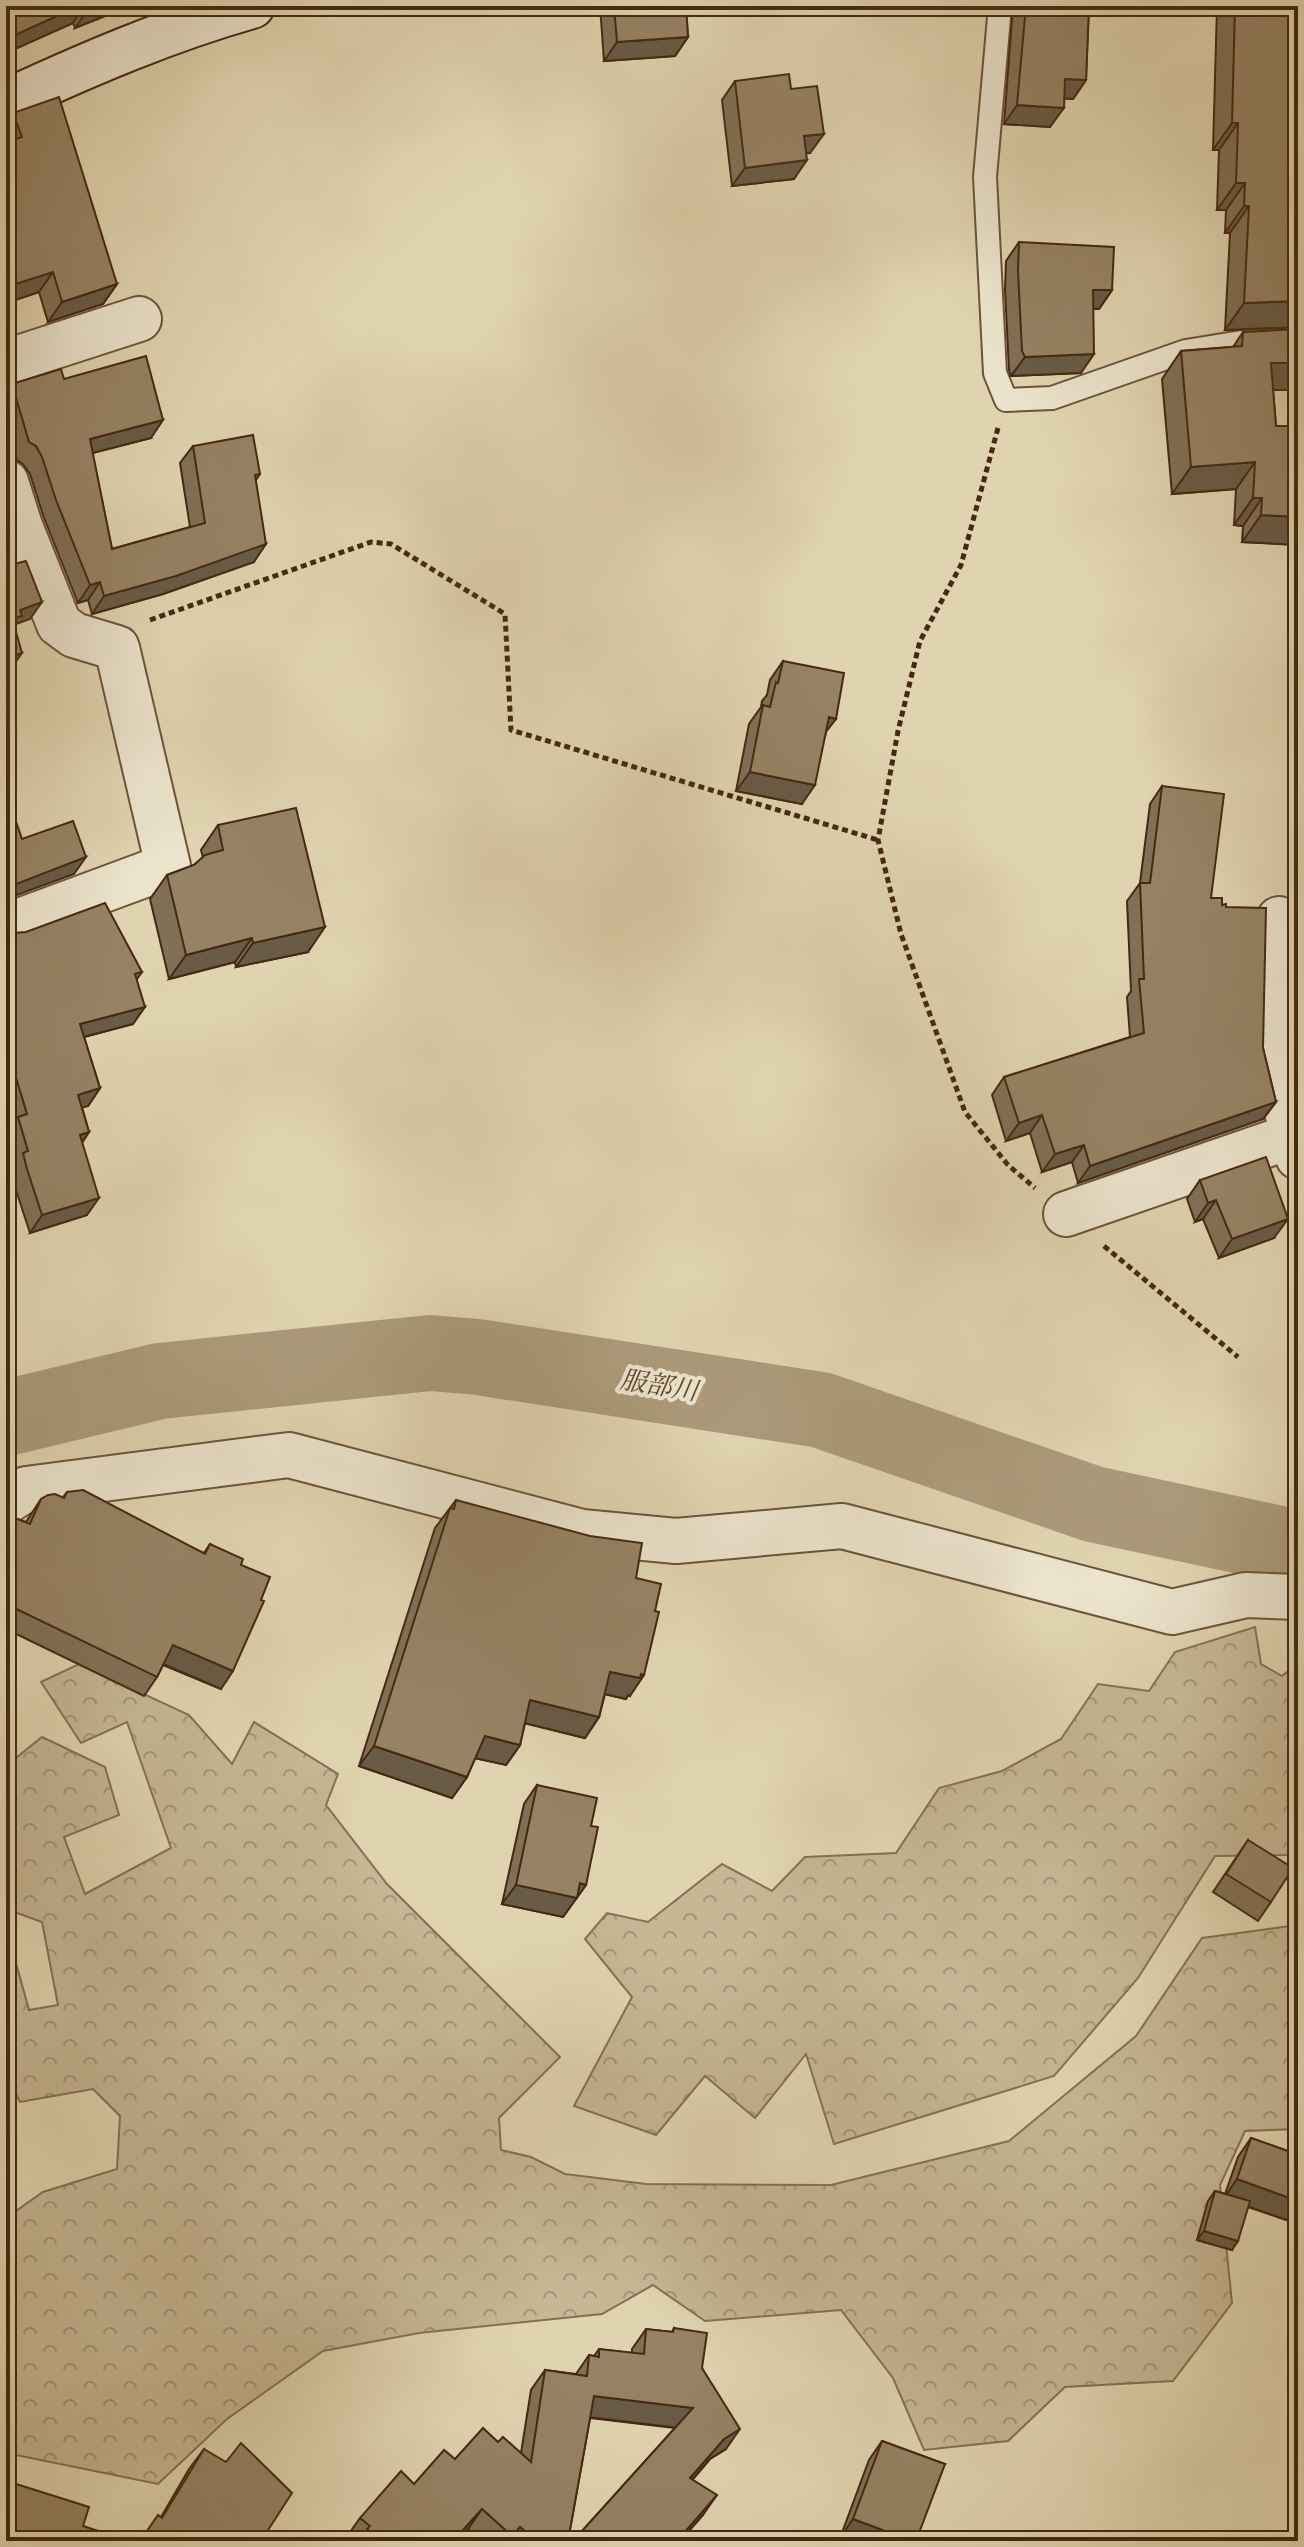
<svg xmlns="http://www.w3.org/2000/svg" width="1304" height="2547" font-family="'IM FELL Great Primer','Noto Serif JP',serif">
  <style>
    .forest { fill: url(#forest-crowns); stroke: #867054; stroke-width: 2 }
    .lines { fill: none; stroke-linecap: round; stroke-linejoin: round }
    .river { stroke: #ab9a7a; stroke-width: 76 }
    .lane-casing { stroke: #6c543a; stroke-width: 26 }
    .street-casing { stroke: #6c543a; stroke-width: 48 }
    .secondary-casing { stroke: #452912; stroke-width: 48 }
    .path { stroke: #452912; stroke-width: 5; stroke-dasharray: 6 4; stroke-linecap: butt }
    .lane { stroke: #ebe3cc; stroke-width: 22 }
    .street { stroke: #ebe3cc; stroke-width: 44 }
    .secondary { stroke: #ebe3cc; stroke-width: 44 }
    .wall { fill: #817056; stroke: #452912; stroke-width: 2 }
    .shaded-wall { fill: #695b46; stroke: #452912; stroke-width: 2 }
    .building { fill: #968264; stroke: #452912; stroke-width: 2 }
    .labels { text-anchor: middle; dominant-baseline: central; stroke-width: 8; stroke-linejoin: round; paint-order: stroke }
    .water-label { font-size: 26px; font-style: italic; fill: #5e452c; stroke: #ebe3cc }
  </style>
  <defs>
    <pattern id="forest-crowns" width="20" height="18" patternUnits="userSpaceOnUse" patternTransform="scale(2)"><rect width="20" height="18" fill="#c6b795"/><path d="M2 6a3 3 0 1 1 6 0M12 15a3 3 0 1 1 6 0" fill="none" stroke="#a39578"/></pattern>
  </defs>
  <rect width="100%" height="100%" fill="#e0d4b0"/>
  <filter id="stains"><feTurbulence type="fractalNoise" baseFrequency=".0025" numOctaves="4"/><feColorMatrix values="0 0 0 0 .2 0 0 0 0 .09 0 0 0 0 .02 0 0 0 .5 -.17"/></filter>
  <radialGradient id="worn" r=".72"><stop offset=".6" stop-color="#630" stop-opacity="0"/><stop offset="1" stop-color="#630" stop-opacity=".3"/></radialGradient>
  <!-- forest -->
  <g class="forest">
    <polygon points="1255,1627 1261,1664 1282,1676 1298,1663 1298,1855 1215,1856 1138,1978 1054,2076 834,2144 806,2054 755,2118 705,2076 656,2135 574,2106 632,1997 585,1939 607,1913 648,1922 722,1864 772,1891 805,1857 896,1853 939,1788 1002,1771 1061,1739 1098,1684 1149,1691 1175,1652"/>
    <polygon points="79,1664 189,1715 232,1764 254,1722 338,1774 326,1805 387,1884 560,2057 499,2118 501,2150 531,2157 565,2174 646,2184 831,2185 1009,2141 1136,2036 1202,1938 1298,1925 1298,2129 1245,2131 1220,2185 1232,2303 1173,2381 1065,2387 1008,2441 924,2450 893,2378 841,2310 705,2321 653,2285 602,2314 419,2333 323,2351 227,2419 158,2484 6,2453 6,2218 43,2192 117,2169 120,2116 93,2089 20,2102 6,2075 6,1945 12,1949 29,2010 58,2005 42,1922 6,1909 6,1766 42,1737 105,1767 119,1815 64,1837 85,1894 171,1848 127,1722 81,1743 41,1682"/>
  </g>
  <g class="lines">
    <!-- river -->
    <polyline class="river" points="6,1418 160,1381 430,1353 478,1357 821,1410 1093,1504 1298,1548"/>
    <!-- lane casing -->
    <g class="lane-casing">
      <polyline id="lane" points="1000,6 985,177 995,373 1006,400 1052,398 1186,351 1241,342 1298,341"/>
    </g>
    <!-- street casing -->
    <g class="street-casing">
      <g id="street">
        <polyline points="6,362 139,319"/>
        <polyline points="6,482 20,526 59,624 74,635 117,648 168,866 6,926"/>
        <polyline points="1279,919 1276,1066 1298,1157"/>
        <polyline points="1066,1214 1292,1136"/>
        <polyline points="6,1502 26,1489 289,1455 582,1532 676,1541 842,1526 1172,1612 1246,1595 1298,1597"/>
      </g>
    </g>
    <!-- secondary casing -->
    <g class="secondary-casing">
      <path id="secondary" d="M6,102C86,65 167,30 252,6"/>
    </g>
    <!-- path -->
    <g class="path">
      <polyline points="998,428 961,565 920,641 898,731 878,840 901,934 965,1112 1008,1165 1035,1188"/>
      <polyline points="150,620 371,542 391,544 505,614 511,730 878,840"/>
      <polyline points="1104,1246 1238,1357"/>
    </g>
    <!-- lane -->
    <use href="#lane" class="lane"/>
    <!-- street -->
    <use href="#street" class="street"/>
    <!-- secondary -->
    <use href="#secondary" class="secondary"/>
  </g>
  <!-- wall -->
  <g class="wall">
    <polygon points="6,6 130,6 75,28 73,23 6,53"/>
    <polygon points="600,6 686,6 688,37 675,56 604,61"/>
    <polygon points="1013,6 1089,6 1086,80 1073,99 1064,98 1050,127 1004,124"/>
    <polygon points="1217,6 1298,6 1298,59 1291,69 1290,120 1298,327 1225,330 1230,233 1225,233 1226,210 1217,210 1219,150 1213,150"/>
    <polygon points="735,81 791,89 810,153 806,153 794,179 732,186 722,100"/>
    <polygon points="13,113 117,284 103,304 48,322 39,292 6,303 6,123"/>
    <polygon points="1019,242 1112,290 1099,309 1093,309 1081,373 1011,376 1009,370 1005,290 1006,261"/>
    <polygon points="1243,332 1273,390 1276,426 1298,426 1298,545 1242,542 1243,526 1234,525 1236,489 1172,494 1162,379 1181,351 1233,347"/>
    <polygon points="64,379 151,438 92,453 112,549 190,527 180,463 193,446 260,474 256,480 254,562 163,594 92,614 88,600 78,603 44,518 30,474 23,464 17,460 6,424 6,392 12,384"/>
    <polygon points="783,661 826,733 802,804 736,791 749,724 761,707 762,701 767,695 770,680"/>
    <polygon points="1162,786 1211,898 1222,905 1263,1048 1276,1102 1263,1119 1078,1183 1072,1162 1042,1172 1030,1133 1006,1141 992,1095 1004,1077 1130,1037 1127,997 1131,991 1127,901 1140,883 1150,804"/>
    <polygon points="218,825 308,952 236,967 235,962 169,979 150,899 167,875 194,865 203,858 201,850"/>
    <polygon points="6,930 13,933 142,972 137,979 133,1024 84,1037 100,1088 88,1106 82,1107 89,1132 82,1143 87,1215 30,1233 15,1187 11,1170 15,1165 6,1136 6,1134 13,1124 6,1101"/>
    <polygon points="1200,1180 1274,1238 1219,1258 1203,1219 1195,1222 1187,1199"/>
    <polygon points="67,1492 204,1553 210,1544 241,1565 221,1689 163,1665 157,1677 144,1696 6,1629 6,1526 12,1517 26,1522 41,1499 63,1497"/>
    <polygon points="456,1500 636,1578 630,1696 628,1695 626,1699 605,1694 599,1717 585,1738 525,1723 520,1745 506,1765 475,1758 467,1777 452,1798 359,1766 435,1528"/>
    <polygon points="537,1785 591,1826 586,1885 563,1917 502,1904 524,1804"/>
    <polygon points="1248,1840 1271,1902 1258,1921 1213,1892"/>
    <polygon points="1298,2133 1298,2224 1248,2207 1232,2250 1197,2240 1208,2201 1215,2191 1225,2194 1238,2157 1251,2138 1288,2151 1290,2144"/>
    <polygon points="674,2328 702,2368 726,2449 710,2459 692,2480 703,2515 680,2541 573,2541 675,2428 590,2418 568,2541 481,2541 468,2529 457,2541 349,2541 346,2538 360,2518 455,2459 498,2442 521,2453 531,2390 545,2370 576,2374 589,2355 594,2356 599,2349 632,2353 632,2349 646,2329 672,2332"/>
    <polygon points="882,2441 945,2464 840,2538 869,2460"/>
    <polygon points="204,2449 261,2541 161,2517 189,2469"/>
    <polygon points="13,2483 83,2526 6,2541 6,2493"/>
  </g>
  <!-- shaded-wall -->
  <g class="shaded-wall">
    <polygon points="79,6 84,6 73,23 6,53 6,48 15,35"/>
    <polygon points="94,6 130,6 75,28 89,8"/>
    <polygon points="688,37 675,56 604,61 617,42"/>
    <polygon points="1298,37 1298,59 1283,81 1272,80"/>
    <polygon points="1065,79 1086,80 1073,99 1052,98"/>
    <polygon points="1017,105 1064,108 1050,127 1004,124"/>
    <polygon points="1232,123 1238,123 1219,150 1213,150"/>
    <polygon points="824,134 810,153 791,155 804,136"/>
    <polygon points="807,160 794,179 732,186 745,168"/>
    <polygon points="1236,183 1245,183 1226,210 1217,210"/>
    <polygon points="1244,206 1249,206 1230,233 1225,233"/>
    <polygon points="53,272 39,292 6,303 6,287"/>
    <polygon points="117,284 103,304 48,322 62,302"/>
    <polygon points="1093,290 1112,290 1099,309 1080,309"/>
    <polygon points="1298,301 1298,327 1225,330 1244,303"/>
    <polygon points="1094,354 1081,373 1011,376 1025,357"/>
    <polygon points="1271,363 1298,363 1298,390 1252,390"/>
    <polygon points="163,420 151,438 77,457 90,439"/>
    <polygon points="1255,462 1236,489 1172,494 1191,467"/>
    <polygon points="1253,498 1262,498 1243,526 1234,525"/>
    <polygon points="1261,515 1298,517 1298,545 1242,542"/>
    <polygon points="266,544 254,562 163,594 92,614 104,596"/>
    <polygon points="100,582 88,600 78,603 90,585"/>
    <polygon points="42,602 30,619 16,624 10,633 6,627 20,610"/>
    <polygon points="22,653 10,670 6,671 6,658"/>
    <polygon points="829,717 836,719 822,737"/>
    <polygon points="750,772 815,785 802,804 736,791"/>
    <polygon points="86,857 74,874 6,899 6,888 9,885"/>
    <polygon points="325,927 308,952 236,967 253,943"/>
    <polygon points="252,938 235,962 169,979 186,955"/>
    <polygon points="145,1007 133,1024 68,1041 80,1024"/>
    <polygon points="100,1088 88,1106 66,1112 78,1095"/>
    <polygon points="1276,1102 1263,1119 1078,1183 1090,1166"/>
    <polygon points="1042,1115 1030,1133 1006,1141 1019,1123"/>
    <polygon points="89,1132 77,1149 80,1135"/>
    <polygon points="1084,1145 1072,1162 1042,1172 1055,1154"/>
    <polygon points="99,1198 87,1215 30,1233 42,1215"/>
    <polygon points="1216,1200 1203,1219 1195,1222 1208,1203"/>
    <polygon points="1288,1219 1274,1238 1219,1258 1232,1239"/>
    <polygon points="173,1645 233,1671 221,1689 161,1663"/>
    <polygon points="610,1672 641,1674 644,1675 630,1696 628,1695 626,1699 596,1692"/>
    <polygon points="530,1700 599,1717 585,1738 516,1721"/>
    <polygon points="485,1736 520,1745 506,1765 470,1757"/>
    <polygon points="374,1746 467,1777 452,1798 359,1766"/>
    <polygon points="580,1883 586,1885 563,1917 502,1904 516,1885"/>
    <polygon points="1237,2179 1298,2201 1298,2224 1224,2198"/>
    <polygon points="1204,2231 1238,2241 1232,2250 1197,2240"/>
    <polygon points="594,2396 693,2408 679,2428 579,2416"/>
    <polygon points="740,2429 726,2449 710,2459 676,2499 690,2478 724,2439"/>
    <polygon points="717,2495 703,2515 680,2541 677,2541"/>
    <polygon points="482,2509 468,2529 457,2541 453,2541"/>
    <polygon points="853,2519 912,2541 848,2541 840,2538"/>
  </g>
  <!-- building -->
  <g class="building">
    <polygon points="6,6 79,6 15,35 6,14"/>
    <polygon points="614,6 686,6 688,37 617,42"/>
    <polygon points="1026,6 1089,6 1086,80 1065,79 1064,108 1017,105"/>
    <polygon points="1235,6 1298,6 1298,53 1291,53 1290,120 1298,121 1298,301 1244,303 1249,206 1244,206 1245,183 1236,183 1238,123 1232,123"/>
    <polygon points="789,74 791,89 817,86 824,134 804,136 807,160 745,168 735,81"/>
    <polygon points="59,97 117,284 62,302 53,272 6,287 6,142 22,137 13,113"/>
    <polygon points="1019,242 1114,247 1112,290 1093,290 1094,354 1025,357 1022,351 1018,271"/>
    <polygon points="1298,329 1298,363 1271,363 1276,426 1298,426 1298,517 1261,515 1262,498 1253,498 1255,462 1191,467 1181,351 1242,346 1243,332"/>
    <polygon points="146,356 163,420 90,439 112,549 205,523 193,446 253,435 260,474 255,475 266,544 176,576 104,596 100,582 90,585 56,500 42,457 36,446 29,442 12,384 61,369 64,379"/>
    <polygon points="26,561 42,602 20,610 22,616 12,618 22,653 6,658 6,566"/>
    <polygon points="783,661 844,673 836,719 829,717 815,785 750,772 763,705 770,707 776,682 778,683"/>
    <polygon points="1162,786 1224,794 1211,898 1222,898 1222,905 1226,904 1226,907 1266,908 1263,1048 1276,1102 1090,1166 1084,1145 1055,1154 1042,1115 1019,1123 1004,1077 1144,1033 1139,979 1144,979 1140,883 1150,883"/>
    <polygon points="8,798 22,839 73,821 86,857 6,888 6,799"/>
    <polygon points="296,808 325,927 253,943 252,938 186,955 167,875 194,865 205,855 223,850 218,825"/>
    <polygon points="105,903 142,972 135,974 145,1007 80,1024 100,1088 78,1095 89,1132 80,1135 99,1198 42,1215 27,1169 23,1153 28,1151 18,1117 27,1114 6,1044 6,930 13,933 26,932"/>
    <polygon points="1266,1157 1288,1219 1232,1239 1216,1200 1208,1203 1200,1180"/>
    <polygon points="83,1490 205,1554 210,1544 243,1559 241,1565 270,1577 261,1600 264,1601 233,1671 173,1645 157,1677 6,1604 6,1530 12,1517 30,1524 41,1499 48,1495 55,1494 64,1498 67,1492"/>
    <polygon points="456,1500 590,1536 642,1543 636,1578 661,1584 655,1611 659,1612 644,1675 641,1674 640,1678 610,1672 599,1717 530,1700 520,1745 485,1736 467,1777 374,1746 450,1508 454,1509"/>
    <polygon points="537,1785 597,1798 591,1826 598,1827 586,1885 580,1883 577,1898 516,1885"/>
    <polygon points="1248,1840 1293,1868 1271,1902 1226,1874"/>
    <polygon points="1251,2138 1293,2153 1298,2140 1298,2201 1237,2179"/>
    <polygon points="1215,2191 1250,2201 1238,2241 1204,2231"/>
    <polygon points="674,2328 707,2333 702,2368 740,2429 724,2439 690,2478 717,2495 677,2541 573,2541 693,2408 594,2396 568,2541 536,2541 520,2527 512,2536 482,2509 453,2541 380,2541 367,2529 370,2526 360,2518 401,2471 414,2484 444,2450 455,2459 483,2428 498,2442 503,2437 531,2462 545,2370 587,2376 589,2355 599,2357 599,2349 644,2354 646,2329 673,2332"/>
    <polygon points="882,2441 945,2464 916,2541 912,2541 853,2519"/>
    <polygon points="241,2443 292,2493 261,2541 140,2541 158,2515 162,2518 204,2449 226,2462"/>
    <polygon points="13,2483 89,2507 83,2526 129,2541 6,2541 6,2505"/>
  </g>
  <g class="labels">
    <!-- water labels -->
    <g class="water-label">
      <text transform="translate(659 1385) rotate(9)">服部川</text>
    </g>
  </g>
  <!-- margin -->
  <rect width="1304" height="2547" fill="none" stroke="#e0d4b0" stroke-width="32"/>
  <rect x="8" y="8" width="1288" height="2531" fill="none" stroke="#452912" stroke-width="4"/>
  <rect x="16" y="16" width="1272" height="2515" fill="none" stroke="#452912" stroke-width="2"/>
  <rect width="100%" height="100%" filter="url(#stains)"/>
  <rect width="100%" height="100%" fill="url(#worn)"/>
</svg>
